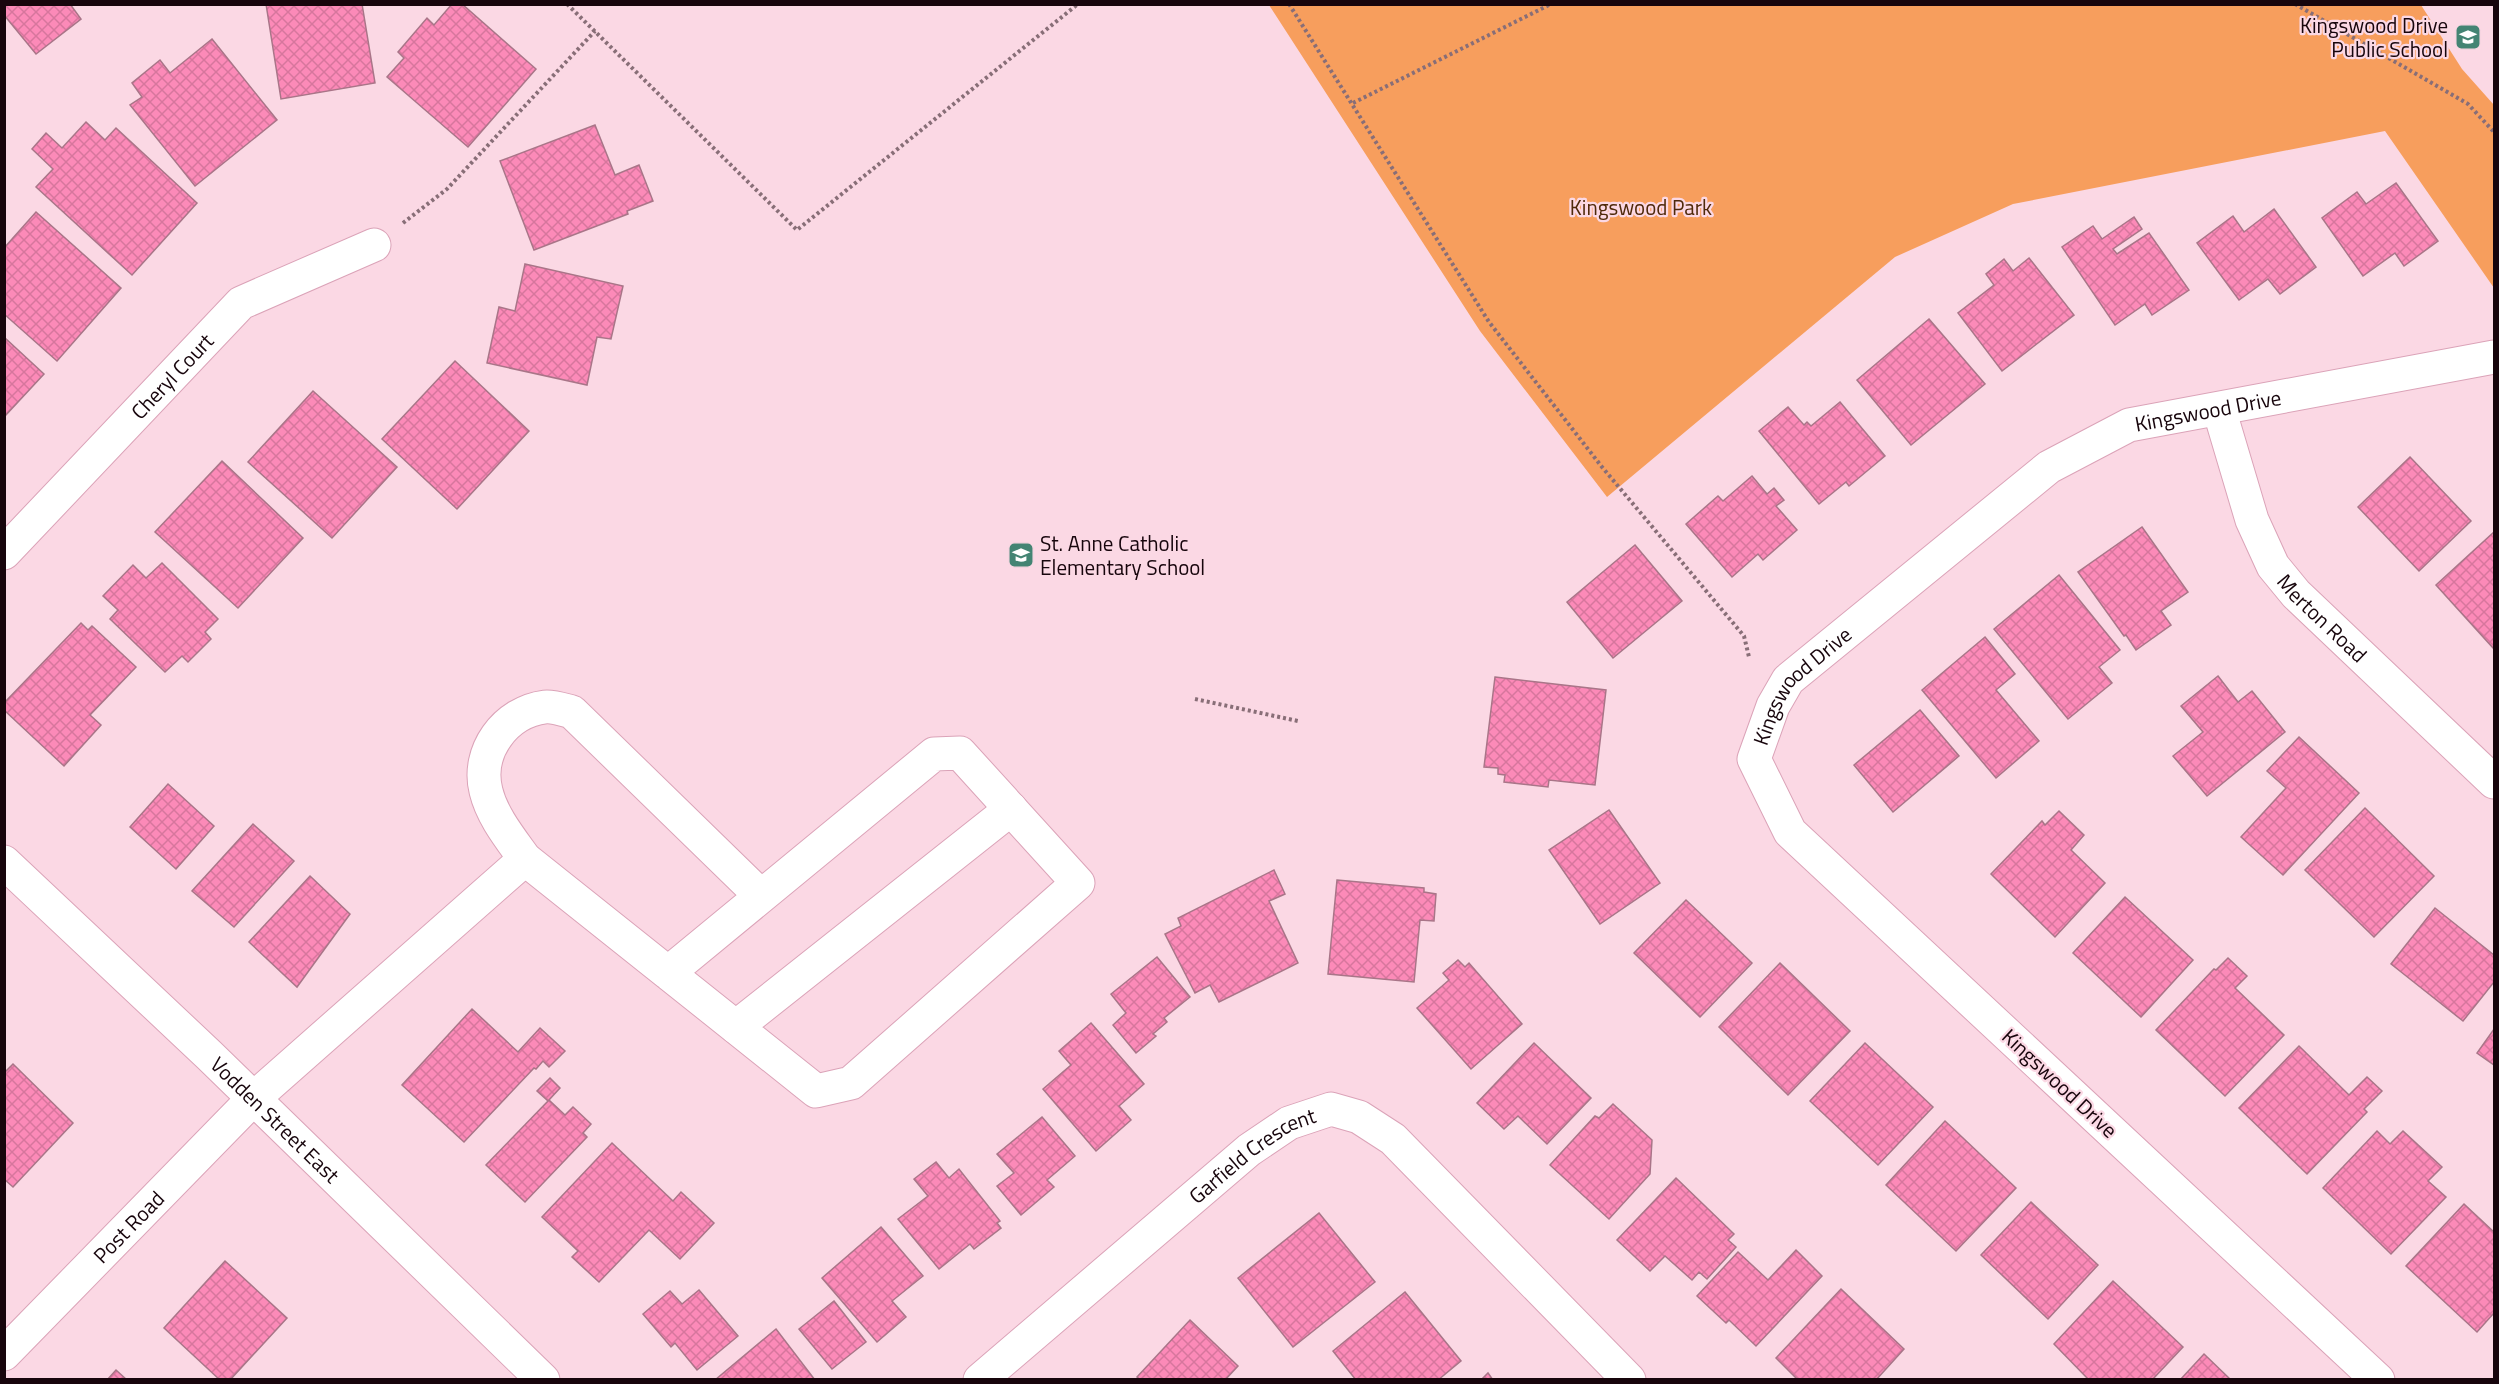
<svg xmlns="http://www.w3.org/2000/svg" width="2499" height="1384" font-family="'Titillium Web',sans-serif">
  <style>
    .green { fill: #f79e5d }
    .building { fill: url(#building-cross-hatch); stroke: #a97588; stroke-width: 1.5 }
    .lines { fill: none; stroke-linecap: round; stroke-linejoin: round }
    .minor-casing { stroke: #dba3b8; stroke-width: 35 }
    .path { stroke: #886e77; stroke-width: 4; stroke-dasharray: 3 3; stroke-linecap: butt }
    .minor { stroke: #fff; stroke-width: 33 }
    .labels { text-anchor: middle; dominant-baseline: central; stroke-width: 4.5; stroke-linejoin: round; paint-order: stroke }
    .poi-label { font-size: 21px; fill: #17050c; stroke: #fbd8e4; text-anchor: end }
    .park-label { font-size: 21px; fill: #4f290a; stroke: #fbd8e4 }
    .street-label { font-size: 21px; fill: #17050c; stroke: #fbd8e4 }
  </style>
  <defs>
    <pattern id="building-cross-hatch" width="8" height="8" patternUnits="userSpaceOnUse" patternTransform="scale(1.5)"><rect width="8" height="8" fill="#fc8ab8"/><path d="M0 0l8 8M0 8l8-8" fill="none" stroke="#d7769d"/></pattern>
  </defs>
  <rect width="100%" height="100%" fill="#fbd8e4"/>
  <!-- green -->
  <polygon class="green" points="1269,5 2421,5 2462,69 2494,105 2494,288 2385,131 2013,204 1895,257 1607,497 1480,331"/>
  <!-- building -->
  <g class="building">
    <polygon points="4,4 70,4 81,19 36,54 4,15"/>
    <polygon points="266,4 362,4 375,83 281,99"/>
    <polygon points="452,4 462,4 536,69 468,147 387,77 404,58 398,52 427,18 434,25"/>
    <polygon points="212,39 277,120 195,186 130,105 142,97 132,83 160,60 170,73"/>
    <polygon points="86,122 105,140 116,128 197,203 132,275 36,187 53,169 32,149 46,133 62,148"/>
    <polygon points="595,125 615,175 639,165 653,201 627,211 628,214 534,250 500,161"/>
    <polygon points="2396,183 2438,241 2404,266 2395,253 2363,276 2322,218 2357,192 2366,204"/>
    <polygon points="2274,209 2316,267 2280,294 2268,279 2239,300 2197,243 2233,216 2244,232"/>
    <polygon points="36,212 121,288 57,361 4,314 4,248"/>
    <polygon points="2134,217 2142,229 2113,249 2117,254 2149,233 2189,290 2152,315 2145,304 2115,325 2062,247 2093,226 2102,239"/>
    <polygon points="2029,258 2074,315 2002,371 1958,313 1994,285 1986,274 2004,259 2013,271"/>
    <polygon points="525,264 623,286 611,339 597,337 587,385 487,363 499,307 515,311"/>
    <polygon points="1929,319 1985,384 1911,445 1857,380"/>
    <polygon points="4,337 44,374 4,417"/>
    <polygon points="455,361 529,431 457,509 382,439"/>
    <polygon points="313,391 397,467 332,538 248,462"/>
    <polygon points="1840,402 1885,456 1849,486 1846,482 1819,504 1759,431 1788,407 1804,425 1807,422 1811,426"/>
    <polygon points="2410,457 2471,521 2419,571 2358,507"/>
    <polygon points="222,461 303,538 238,608 155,532"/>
    <polygon points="1752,476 1767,494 1774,488 1784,500 1776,506 1797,530 1763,560 1758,554 1732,577 1686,524 1718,496 1723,501"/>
    <polygon points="2142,527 2188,592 2161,611 2171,625 2136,650 2126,635 2124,636 2078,572"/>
    <polygon points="2494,532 2494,649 2436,585"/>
    <polygon points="1635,545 1682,601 1613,658 1567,602"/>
    <polygon points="162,563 218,619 205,632 211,639 188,662 182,656 165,672 110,619 118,610 103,596 133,565 146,578"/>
    <polygon points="2059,575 2120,650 2099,667 2112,683 2068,719 1994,629"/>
    <polygon points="81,623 88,630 92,626 136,667 90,715 101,725 64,766 4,710 4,703"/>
    <polygon points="1985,637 2015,674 1996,690 2039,741 1996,778 1922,690"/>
    <polygon points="2218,676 2238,702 2252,691 2285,732 2207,796 2173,756 2203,732 2181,706"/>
    <polygon points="1495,677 1606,690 1595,785 1549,780 1548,787 1504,782 1505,775 1498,774 1498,768 1484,767"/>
    <polygon points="1920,710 1959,756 1893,812 1854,765"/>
    <polygon points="2299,737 2359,793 2283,875 2241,837 2286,788 2267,771"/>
    <polygon points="168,784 214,826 176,869 130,827"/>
    <polygon points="2365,808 2434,876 2374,937 2305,870"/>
    <polygon points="1609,810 1660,883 1600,924 1549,850"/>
    <polygon points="2059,811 2084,835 2071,850 2105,883 2055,937 1991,874 2042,821 2045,825"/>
    <polygon points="253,824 294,861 234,927 192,891"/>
    <polygon points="1274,870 1285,894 1269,901 1298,963 1219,1002 1210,985 1195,993 1165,934 1181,926 1178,918"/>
    <polygon points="310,876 350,914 297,987 249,942"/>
    <polygon points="1337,880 1424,888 1424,892 1436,894 1434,921 1420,920 1414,982 1328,974"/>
    <polygon points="2125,897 2193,960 2141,1017 2073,953"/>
    <polygon points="1686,900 1752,963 1700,1017 1634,953"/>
    <polygon points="2435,908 2494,955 2494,982 2463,1021 2391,964"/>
    <polygon points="1157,957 1190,997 1164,1018 1167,1022 1153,1034 1156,1036 1136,1053 1113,1025 1126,1013 1111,994"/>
    <polygon points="2228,958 2247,976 2235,988 2284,1035 2225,1096 2156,1030 2214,969 2216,970"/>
    <polygon points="1458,960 1465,967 1469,963 1522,1024 1471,1069 1417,1008 1449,980 1443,973"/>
    <polygon points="1780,963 1850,1031 1788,1095 1719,1027"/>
    <polygon points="472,1009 518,1052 540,1028 565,1051 549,1067 543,1061 536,1069 534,1068 464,1142 402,1085"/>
    <polygon points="1091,1023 1144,1084 1119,1106 1131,1120 1096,1151 1043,1089 1071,1065 1059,1051"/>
    <polygon points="2494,1029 2494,1065 2477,1053"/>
    <polygon points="1534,1043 1591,1098 1547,1144 1518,1116 1504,1129 1477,1103"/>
    <polygon points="1865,1043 1933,1107 1878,1165 1810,1101"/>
    <polygon points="2299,1046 2349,1095 2367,1077 2382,1091 2364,1109 2367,1112 2307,1174 2239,1108"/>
    <polygon points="13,1064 73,1123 13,1187 4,1179 4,1073"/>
    <polygon points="550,1078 560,1088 549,1100 565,1115 573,1107 591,1124 583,1133 587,1137 525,1202 486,1165 548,1101 537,1091"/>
    <polygon points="1613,1104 1652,1140 1650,1174 1609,1219 1550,1165 1595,1116 1599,1118"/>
    <polygon points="1042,1117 1075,1156 1047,1180 1054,1187 1021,1215 997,1186 1014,1173 997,1154"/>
    <polygon points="1945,1121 2016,1188 1956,1251 1886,1185"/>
    <polygon points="2377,1131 2390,1144 2403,1131 2442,1167 2428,1181 2446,1197 2391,1254 2323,1188"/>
    <polygon points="612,1143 673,1201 681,1192 714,1223 680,1259 649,1230 599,1282 572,1257 578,1251 542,1217"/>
    <polygon points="936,1162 949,1178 959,1169 1000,1221 997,1223 1001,1228 974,1249 970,1244 939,1269 898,1219 928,1196 914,1179"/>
    <polygon points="1676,1178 1734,1234 1728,1240 1736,1247 1707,1279 1699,1272 1692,1280 1665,1256 1650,1271 1617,1240"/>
    <polygon points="2031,1202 2098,1265 2048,1319 1981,1255"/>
    <polygon points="2464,1204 2494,1232 2494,1313 2477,1332 2406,1266"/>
    <polygon points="1319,1213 1375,1282 1293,1347 1238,1278"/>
    <polygon points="881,1227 923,1276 892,1301 906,1317 877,1342 822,1278"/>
    <polygon points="1796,1250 1822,1276 1756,1346 1729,1320 1726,1323 1697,1296 1738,1252 1768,1280"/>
    <polygon points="225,1261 287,1318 230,1380 220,1380 164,1328"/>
    <polygon points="2113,1281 2183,1347 2152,1380 2089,1380 2054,1344"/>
    <polygon points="1841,1289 1904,1349 1876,1380 1798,1380 1776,1358"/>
    <polygon points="699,1290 738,1336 697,1370 675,1343 671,1347 643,1314 670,1291 682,1304"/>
    <polygon points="1405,1292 1461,1361 1438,1380 1356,1380 1333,1351"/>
    <polygon points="834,1301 866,1342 832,1369 799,1329"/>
    <polygon points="1190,1320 1238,1366 1225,1380 1140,1380 1137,1377"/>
    <polygon points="776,1329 815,1380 715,1380"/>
    <polygon points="2204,1354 2231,1380 2180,1380"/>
    <polygon points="116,1370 127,1380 107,1380"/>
    <polygon points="1488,1373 1493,1380 1481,1380"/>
  </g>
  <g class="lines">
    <!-- minor casing -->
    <g class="minor-casing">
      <g id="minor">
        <path id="s1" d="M2219,409L2252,520L2273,566L2296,594L2494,782"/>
        <path id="s2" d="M4,553L241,303L374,245"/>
        <path id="s3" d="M4,862L209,1055L543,1380"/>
        <path d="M668,973L934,754L960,753L1078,883L851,1083L816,1091L525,859C510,838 492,816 486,791C476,752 505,712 545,707C553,706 564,710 572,712L761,896"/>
        <polyline points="736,1027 1011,809"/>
        <path id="s4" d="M4,1354L254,1098L525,859"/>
        <path id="s5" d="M980,1380L1249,1150L1289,1123L1331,1109L1359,1117L1393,1139L1629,1380"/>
        <path id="s6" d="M2378,1380L1790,832L1754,759L1773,706L1788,680L2049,467L2129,425L2494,357"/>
      </g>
    </g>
    <!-- path -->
    <g class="path">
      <polyline points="567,4 797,230 1078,4"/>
      <polyline points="1289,4 1489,322 1602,467 1744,636 1749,657"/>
      <polyline points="2295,4 2468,104 2494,132"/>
      <polyline points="1353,103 1551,4"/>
      <polyline points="403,223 447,189 595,31"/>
      <polyline points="1195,699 1298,721"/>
    </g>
    <!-- minor -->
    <use href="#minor" class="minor"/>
  </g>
  <!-- icons -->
  <defs>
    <g id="school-square" transform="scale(1.35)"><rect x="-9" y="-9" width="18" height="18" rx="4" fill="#438473" stroke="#fbd8e4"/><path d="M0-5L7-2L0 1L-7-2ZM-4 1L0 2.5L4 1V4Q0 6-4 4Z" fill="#fff"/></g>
  </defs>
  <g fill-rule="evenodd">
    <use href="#school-square" x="2468" y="37"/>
    <use href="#school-square" x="1021" y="555"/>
  </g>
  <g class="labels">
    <!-- poi labels -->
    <g class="poi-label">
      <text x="2448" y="25">Kingswood Drive<tspan x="2448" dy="24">Public School</tspan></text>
      <text x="1040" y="543" text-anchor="start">St. Anne Catholic<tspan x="1040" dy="24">Elementary School</tspan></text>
    </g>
    <!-- park labels -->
    <g class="park-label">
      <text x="1641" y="207">Kingswood Park</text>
    </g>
    <!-- street labels -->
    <g class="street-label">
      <text stroke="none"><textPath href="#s2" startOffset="244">Cheryl Court</textPath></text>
      <text stroke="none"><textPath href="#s6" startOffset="1479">Kingswood Drive</textPath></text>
      <text stroke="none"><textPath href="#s1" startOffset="238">Merton Road</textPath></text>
      <text stroke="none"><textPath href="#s6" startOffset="975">Kingswood Drive</textPath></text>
      <text transform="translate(2060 1083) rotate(43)">Kingswood Drive</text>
      <text stroke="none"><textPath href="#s3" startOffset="374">Vodden Street East</textPath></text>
      <text stroke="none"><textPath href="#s5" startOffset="354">Garfield Crescent</textPath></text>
      <text stroke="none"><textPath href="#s4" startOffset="178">Post Road</textPath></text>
    </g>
  </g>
  <!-- border -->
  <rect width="2499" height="1384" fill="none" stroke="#17050c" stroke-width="12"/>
</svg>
